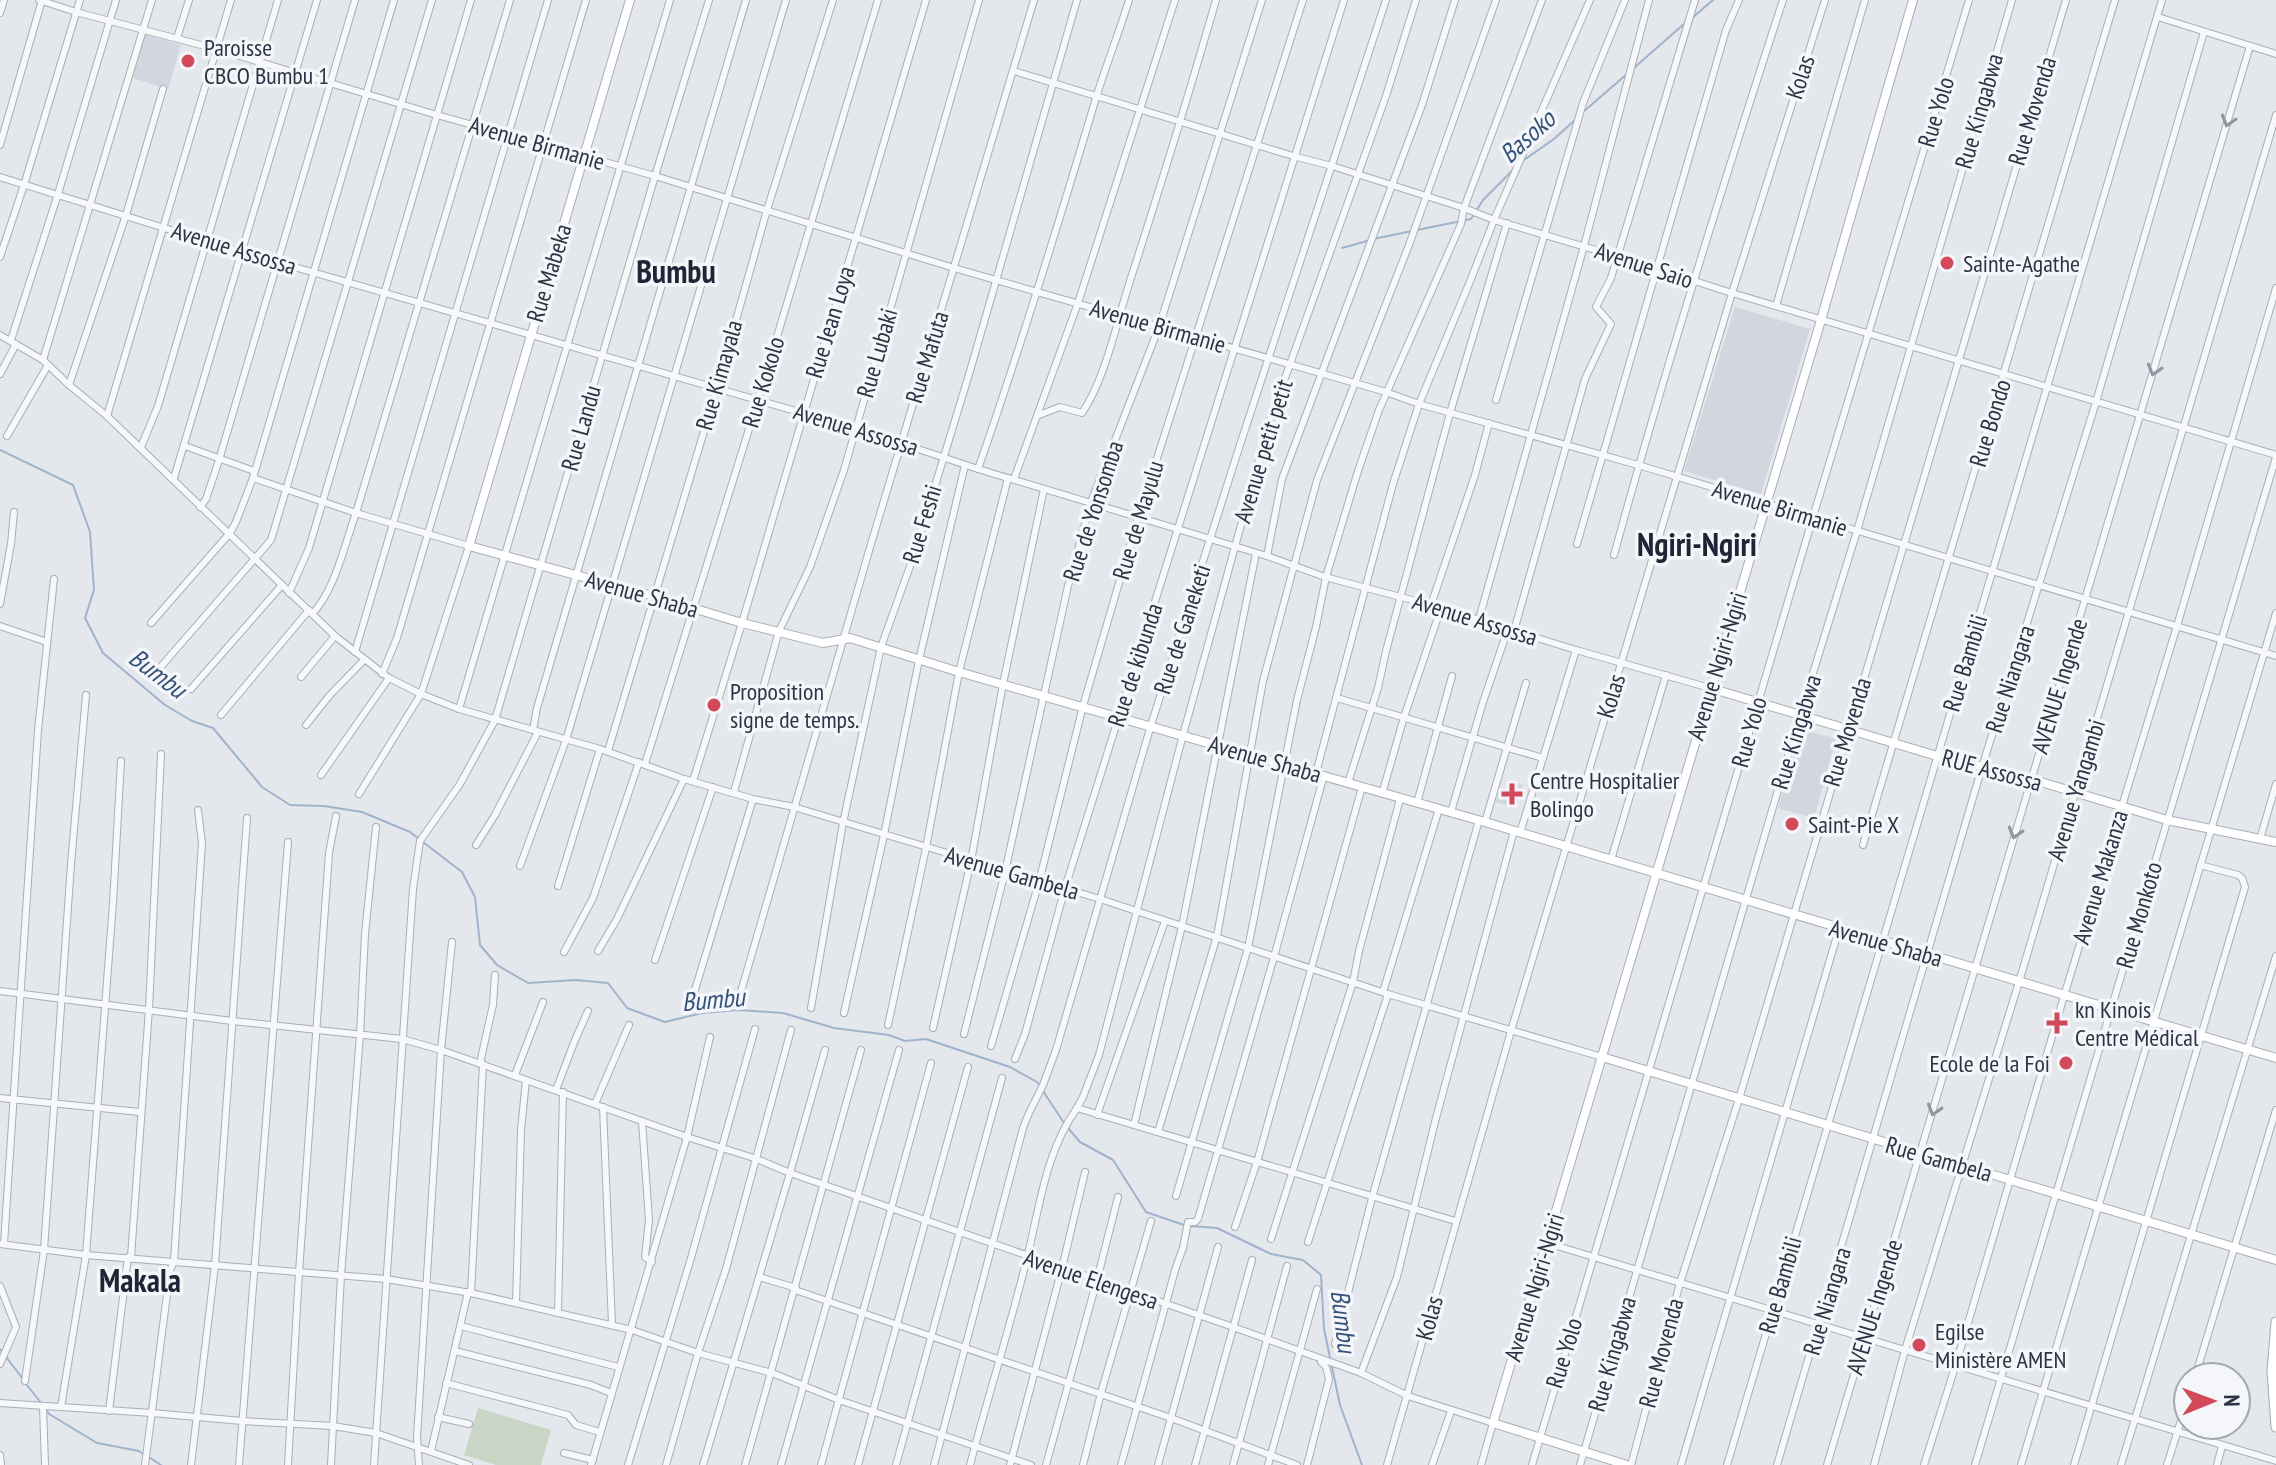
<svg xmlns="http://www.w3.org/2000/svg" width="2276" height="1465" font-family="'PT Sans Narrow',sans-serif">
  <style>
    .built { fill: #d2d6de }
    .green { fill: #c9d6c5 }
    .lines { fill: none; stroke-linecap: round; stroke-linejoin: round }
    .stream { stroke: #9fb4cc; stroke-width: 2 }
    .street-casing { stroke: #a9aeb7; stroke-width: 8 }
    .secondary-casing { stroke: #a9aeb7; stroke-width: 10 }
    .primary-casing { stroke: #a3abb8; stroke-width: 11 }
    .street { stroke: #f7f8fa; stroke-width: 6 }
    .secondary { stroke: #fff; stroke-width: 8 }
    .primary { stroke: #fff; stroke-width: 9 }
    .oneway { stroke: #9196a0 }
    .poi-dot { fill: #d1495b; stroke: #f4f6f9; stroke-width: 3 }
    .labels { text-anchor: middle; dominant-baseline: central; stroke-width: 7; stroke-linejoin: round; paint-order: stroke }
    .poi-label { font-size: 24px; fill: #2b3445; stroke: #f4f6f9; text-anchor: start }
    .street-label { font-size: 24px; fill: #2b3445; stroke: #f4f6f9 }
    .water-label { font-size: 26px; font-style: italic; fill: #34527a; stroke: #f4f6f9 }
    .district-label { font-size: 32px; font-weight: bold; fill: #1d2536; stroke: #f4f6f9 }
  </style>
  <rect width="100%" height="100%" fill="#e4e7ec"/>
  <!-- built -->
  <g class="built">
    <polygon points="144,34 181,45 168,89 133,78"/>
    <polygon points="1735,307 1810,329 1761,494 1684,471"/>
    <polygon points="1801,729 1836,739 1814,818 1778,808"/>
    <polygon points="1508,780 1523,785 1516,808 1496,802 1498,793 1504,794"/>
  </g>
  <!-- green -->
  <polygon class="green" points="478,1408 551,1430 541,1465 496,1465 464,1455"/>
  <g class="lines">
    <!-- stream -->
    <g class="stream">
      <polyline points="1692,18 1713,0"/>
      <polyline points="1635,67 1684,24"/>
      <polyline points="1583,112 1627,74"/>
      <polyline points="1521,162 1554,139 1576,119"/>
      <polyline points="1373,239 1471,219 1483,200 1514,169"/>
      <polyline points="1342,248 1367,241"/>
      <polyline points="0,450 73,485 90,532 94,590 85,618 103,653 165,705 192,721 213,728 262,787 290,805 324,806 362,812 410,832 462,872 475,897 480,945 497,965 528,983 576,980 608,983 627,1008 665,1022 702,1013 738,1010 783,1013 834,1028 889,1035 905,1041 926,1039 1010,1067 1037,1082 1040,1086"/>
      <polyline points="1043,1091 1064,1123"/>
      <polyline points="1068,1128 1080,1142 1113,1160 1146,1212 1184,1225"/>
      <polyline points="1190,1226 1217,1228 1271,1254 1303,1260 1321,1275 1324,1329 1340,1405 1362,1465"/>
      <polyline points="0,1349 23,1379"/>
      <polyline points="26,1384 42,1404"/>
      <polyline points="46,1409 49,1414 97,1443 139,1451 143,1454"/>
      <polyline points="149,1457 161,1465"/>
    </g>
    <!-- street casing -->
    <g class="street-casing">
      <g id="street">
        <polyline points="39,0 76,12 216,49 437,115 655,176 954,268 1386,392 1419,404 1638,465 2276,656"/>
        <polyline points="1416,0 1386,96 1270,420 1183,735 1099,1055 1083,1097 1077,1108 1455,1221"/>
        <polyline points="0,13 4,0"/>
        <polyline points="2158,17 2276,54"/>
        <polyline points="177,38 189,0"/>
        <polyline points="1014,71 1293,156 1332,166 1464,208 1494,220 1616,256 1732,293 2276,455"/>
        <polyline points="0,145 42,0"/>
        <polyline points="0,177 242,252 855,428 978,469 1267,556 1325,577 1431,605 1576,650 1710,688"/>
        <polyline points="0,257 24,185 80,0"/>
        <polyline points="1776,306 1865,0"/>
        <polyline points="0,335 43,360 69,385 107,416 335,636 389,678 421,694 459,709 600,749 684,779 753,799 794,807 1100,899 1388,994 1602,1057"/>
        <polyline points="11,340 58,194 116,0"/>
        <polyline points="43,360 152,0"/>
        <polyline points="0,374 16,344"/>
        <polyline points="69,385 126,215 163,89"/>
        <polyline points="1496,400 1583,103 1625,0"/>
        <path d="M1039,415L1060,407L1082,413C1105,380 1117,321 1130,281C1160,188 1189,94 1216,0"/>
        <polyline points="107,416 231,0"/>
        <polyline points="7,436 48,365"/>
        <polyline points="185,446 254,471"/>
        <polyline points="141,447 158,406 278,0"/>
        <path d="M978,469C1021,347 1059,222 1096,98C1106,65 1119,33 1129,0"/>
        <polyline points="174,478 317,0"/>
        <polyline points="253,478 356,513 469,546 421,694 359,794"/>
        <polyline points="1014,479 1078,303 1175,0"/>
        <polyline points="200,507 206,499 219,460 355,0"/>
        <polyline points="1577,544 1726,30 1739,0"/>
        <path d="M1614,555C1665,368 1723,184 1783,0"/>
        <polyline points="1267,556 1282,479 1422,105 1455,0"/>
        <polyline points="289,593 309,548 471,0"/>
        <polyline points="0,604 11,544 14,512"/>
        <polyline points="1431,605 1475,475 1489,423"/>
        <path d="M312,614C335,591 345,543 356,513L510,0"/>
        <polyline points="1479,619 1584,246 1649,0"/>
        <polyline points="151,623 230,533 236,522 253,478 394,0"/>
        <polyline points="0,626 47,642"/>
        <polyline points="1514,631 1585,379 1611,324 1596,307 1611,278 1695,0"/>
        <polyline points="355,652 548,0"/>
        <polyline points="158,670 271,540 432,0"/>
        <polyline points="382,674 397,638 586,0"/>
        <polyline points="301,677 335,636"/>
        <polyline points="191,689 282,585"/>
        <polyline points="1337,698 1543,758"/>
        <polyline points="459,709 670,0"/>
        <polyline points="221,715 309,610"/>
        <polyline points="306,725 330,695 364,660"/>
        <polyline points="533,730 537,708 746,0"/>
        <polyline points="608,751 717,388 767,210 833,0"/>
        <polyline points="645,764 758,400 878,0"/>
        <polyline points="1316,773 1393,484 1419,404 1471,279 1494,220 1590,0"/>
        <polyline points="321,775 389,678"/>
        <polyline points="693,781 742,623 926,0"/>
        <polyline points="1348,783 1378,688 1386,651 1450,413 1507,223"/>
        <polyline points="734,792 779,631 810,567 844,470 979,0"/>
        <polyline points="1382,794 1404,717 1441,608"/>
        <polyline points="1417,803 1452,676"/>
        <polyline points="1451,812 1483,702 1508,629"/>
        <polyline points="1485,822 1526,683"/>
        <polyline points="1520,833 1576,650"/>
        <polyline points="2260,839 2276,784"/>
        <polyline points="476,845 495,815 538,732"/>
        <polyline points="1863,845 2115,0"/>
        <polyline points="1611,860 1666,675"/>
        <polyline points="520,866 566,740 786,0"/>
        <polyline points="558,886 600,749"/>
        <polyline points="598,951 617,919 684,779"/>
        <polyline points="564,952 593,898 639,762"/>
        <polyline points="655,960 713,787"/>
        <polyline points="0,991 232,1021 402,1039 441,1050 687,1137 757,1159 790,1173 1233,1327 1361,1373 1408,1396 1493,1423 1481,1465"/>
        <polyline points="1383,992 1439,809"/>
        <polyline points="694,993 753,799"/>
        <polyline points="740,995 871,544 1034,0"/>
        <polyline points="811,1008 843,823 881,647 914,555 970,371 1077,0"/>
        <polyline points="844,1013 884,835 919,660 965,465"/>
        <polyline points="888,1025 926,848 959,672 1008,478"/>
        <polyline points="933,1028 971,861 1003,684 1044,489"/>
        <polyline points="964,1034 1005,872 1068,586 1091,502 1159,327 1262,0"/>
        <polyline points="991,1046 1039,882 1083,706 1138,518 1303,0"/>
        <polyline points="1015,1059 1025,1034 1065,888 1344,0"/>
        <polyline points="480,1063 493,1005 495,975"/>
        <polyline points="515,1075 543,1002"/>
        <polyline points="556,1090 575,1040 588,1011"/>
        <polyline points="0,1098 140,1112"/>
        <polyline points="595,1104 629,1025"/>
        <polyline points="603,1107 612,1324"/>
        <polyline points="1097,1115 1165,921"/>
        <polyline points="642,1121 649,1220 645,1257 652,1262"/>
        <polyline points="1134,1125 1182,926 1256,553"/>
        <polyline points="1158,1132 1217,936 1263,681 1317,480 1409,245 1496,0"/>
        <polyline points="1176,1196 1248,948 1297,700 1316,627 1326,577 1358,471 1379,410 1461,224 1464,208 1542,0"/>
        <polyline points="1235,1227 1257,1162 1362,787"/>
        <polyline points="1271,1239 1353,982 1359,951 1400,799"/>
        <polyline points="1308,1242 1388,994"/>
        <polyline points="1547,1243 2276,1461"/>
        <polyline points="0,1244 86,1255 386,1279 471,1293 632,1330 698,1353 772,1373 839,1400 1031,1465"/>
        <polyline points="4,1244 38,730 54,579"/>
        <polyline points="131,1257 149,1009 161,754"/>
        <polyline points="759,1277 796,1288"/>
        <polyline points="0,1286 16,1327 0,1364"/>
        <polyline points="795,1290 1171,1418 1297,1465"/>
        <polyline points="471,1293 483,1064"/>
        <polyline points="516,1303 521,1130 526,1080"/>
        <polyline points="558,1313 563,1092"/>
        <polyline points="461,1326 618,1367"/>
        <polyline points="1335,1344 1372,1198 1479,820"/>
        <polyline points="455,1351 591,1385 611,1393"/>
        <polyline points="1361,1373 1397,1277 1436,1118 1514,831"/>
        <polyline points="2195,1377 2276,1110"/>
        <polyline points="25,1381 44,1250 71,864 86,695"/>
        <polyline points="446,1383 568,1415 576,1425 600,1432"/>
        <polyline points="0,1403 152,1413 242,1421 333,1426 376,1433 469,1465"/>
        <polyline points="43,1406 45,1465"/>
        <polyline points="61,1407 86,1255 113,903 121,761"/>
        <polyline points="109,1411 128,1257"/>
        <polyline points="438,1417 469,1424"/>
        <polyline points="431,1451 468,1292"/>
        <polyline points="564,1453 593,1460"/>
        <polyline points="0,1455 1,1465"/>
        <polyline points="145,1465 170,1271 174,1261 202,843 198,810"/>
        <polyline points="191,1465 215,1265 247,818"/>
        <polyline points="239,1465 288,842"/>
        <polyline points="288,1465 299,1272 329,853 336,816"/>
        <polyline points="331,1465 341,1275 360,1035 365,934 376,827"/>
        <polyline points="374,1465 413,889 420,841 460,784 495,720 655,176 709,0"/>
        <polyline points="419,1465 417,1437 441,1050 452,942"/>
        <polyline points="591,1465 687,1137 710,1037"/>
        <polyline points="628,1465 691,1258 755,1029"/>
        <polyline points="666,1465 698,1353 726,1269 791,1030"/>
        <polyline points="703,1465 790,1173 825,1050"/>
        <polyline points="745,1465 861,1050"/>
        <polyline points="781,1465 899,1050"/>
        <polyline points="821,1465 931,1063"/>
        <polyline points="858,1465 968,1067"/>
        <polyline points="896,1465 1002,1078"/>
        <polyline points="934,1465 1023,1128 1029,1113 1043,1085 1056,1050 1151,725 1238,451 1386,0"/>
        <path d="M970,1465C988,1396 1010,1328 1027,1258C1040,1206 1045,1153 1077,1108"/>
        <polyline points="1010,1465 1062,1268 1085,1172"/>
        <polyline points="1046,1465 1097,1280 1118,1197"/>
        <polyline points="1083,1465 1101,1393 1151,1221"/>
        <polyline points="1121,1465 1176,1267 1183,1248 1188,1222 1195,1222 1198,1219 1274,957 1324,775"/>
        <polyline points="1158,1465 1218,1247"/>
        <polyline points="1195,1465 1252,1260"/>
        <polyline points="1233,1465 1287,1266"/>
        <polyline points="1268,1465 1317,1289"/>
        <polyline points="1307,1465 1329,1379 1326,1367 1321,1362"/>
        <polyline points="1387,1465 1511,1031 1732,293 1825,0"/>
        <polyline points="1432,1465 1451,1411"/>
        <polyline points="1532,1465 1813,517 1969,0"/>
        <polyline points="1580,1465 1800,715 1857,531 2012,0"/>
        <polyline points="1631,1465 1680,1283 1739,1099 2066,0"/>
        <polyline points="1681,1465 1839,929"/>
        <polyline points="1727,1465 2162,0"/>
        <polyline points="1777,1465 1982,767 2096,402 2204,32"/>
        <polyline points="1827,1465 2250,46"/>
        <polyline points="1874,1465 1905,1350 2019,982 2276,115"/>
        <polyline points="1924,1465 1956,1364 2064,996 2177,626 2276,288"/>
        <polyline points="1975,1465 2276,457"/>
        <polyline points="2021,1465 2276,613"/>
        <polyline points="2074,1465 2245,887 2242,878 2238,875 2200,865"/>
        <polyline points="2121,1465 2276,956"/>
        <polyline points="2167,1465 2188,1398"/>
        <polyline points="2217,1465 2222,1446"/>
      </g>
    </g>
    <!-- secondary casing -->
    <g class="secondary-casing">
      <g id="secondary">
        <polyline points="630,0 469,546 653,596 742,623 823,643 850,638 959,672 1485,822 2276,1058"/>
        <polyline points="1710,688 1937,756 2031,779 2167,820 2276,842"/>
        <polyline points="1602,1057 2276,1260"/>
        <polyline points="1627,1465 1493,1423 1821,320 1913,0"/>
      </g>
    </g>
    <!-- primary casing -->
    <g class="primary-casing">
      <polyline id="primary" points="2276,1322 2272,1371 2276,1427"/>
    </g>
    <!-- street -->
    <use href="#street" class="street"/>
    <!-- secondary -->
    <use href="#secondary" class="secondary"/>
    <!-- primary -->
    <use href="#primary" class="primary"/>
  </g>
  <!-- one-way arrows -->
  <defs><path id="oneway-chevron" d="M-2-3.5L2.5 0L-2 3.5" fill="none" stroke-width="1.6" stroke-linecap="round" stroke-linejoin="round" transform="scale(2)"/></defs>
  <g class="oneway">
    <use href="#oneway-chevron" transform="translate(2228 121) rotate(107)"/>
    <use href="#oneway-chevron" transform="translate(2154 370) rotate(107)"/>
    <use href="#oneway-chevron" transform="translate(2015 833) rotate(106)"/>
    <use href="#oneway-chevron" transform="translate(1934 1110) rotate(107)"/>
  </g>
  <!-- markers -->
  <g class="poi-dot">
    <circle cx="188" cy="61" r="8"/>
    <circle cx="1947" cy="263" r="8"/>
    <circle cx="714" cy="705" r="8"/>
    <path d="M1508 782h8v8h8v8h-8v8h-8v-8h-8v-8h8z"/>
    <circle cx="1792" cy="824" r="8"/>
    <path d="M2053 1011h8v8h8v8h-8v8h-8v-8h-8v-8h8z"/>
    <circle cx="2066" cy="1063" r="8"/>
    <circle cx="1919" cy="1345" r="8"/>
  </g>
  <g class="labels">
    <!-- poi labels -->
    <g class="poi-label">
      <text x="204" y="47">Paroisse<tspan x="204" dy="28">CBCO Bumbu 1</tspan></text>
      <text x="1963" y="263">Sainte-Agathe</text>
      <text x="730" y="691">Proposition<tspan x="730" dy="28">signe de temps.</tspan></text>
      <text x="1530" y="780">Centre Hospitalier<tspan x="1530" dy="28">Bolingo</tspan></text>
      <text x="1808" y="824">Saint-Pie X</text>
      <text x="2075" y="1009">kn Kinois<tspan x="2075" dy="28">Centre Médical</tspan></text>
      <text x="2050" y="1063" text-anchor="end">Ecole de la Foi</text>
      <text x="1935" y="1331">Egilse<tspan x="1935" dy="28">Ministère AMEN</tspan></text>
    </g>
    <!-- street labels -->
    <g class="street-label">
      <text transform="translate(1800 77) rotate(-72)">Kolas</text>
      <text transform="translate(1979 111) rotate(-74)">Rue Kingabwa</text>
      <text transform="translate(2032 111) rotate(-73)">Rue Movenda</text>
      <text transform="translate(1936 112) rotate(-73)">Rue Yolo</text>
      <text transform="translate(537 143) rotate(16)">Avenue Birmanie</text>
      <text transform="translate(234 248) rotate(17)">Avenue Assossa</text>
      <text transform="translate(1644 265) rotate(18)">Avenue Saio</text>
      <text transform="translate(549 273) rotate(-73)">Rue Mabeka</text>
      <text transform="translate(830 322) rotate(-73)">Rue Jean Loya</text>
      <text transform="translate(1158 326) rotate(16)">Avenue Birmanie</text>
      <text transform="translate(877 353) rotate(-74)">Rue Lubaki</text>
      <text transform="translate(927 357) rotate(-73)">Rue Mafuta</text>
      <text transform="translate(719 375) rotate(-74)">Rue Kimayala</text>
      <text transform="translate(763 382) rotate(-73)">Rue Kokolo</text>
      <text transform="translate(1990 423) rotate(-73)">Rue Bondo</text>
      <text transform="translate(581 428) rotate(-74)">Rue Landu</text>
      <text transform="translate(856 429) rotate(17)">Avenue Assossa</text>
      <text transform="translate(1263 451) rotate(-73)">Avenue petit petit</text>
      <text transform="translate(1780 508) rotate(17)">Avenue Birmanie</text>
      <text transform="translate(1093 511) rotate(-72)">Rue de Yonsomba</text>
      <text transform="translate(1138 520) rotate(-73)">Rue de Mayulu</text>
      <text transform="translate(922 524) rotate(-73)">Rue Feshi</text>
      <text transform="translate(642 594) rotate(16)">Avenue Shaba</text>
      <text transform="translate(1475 619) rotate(17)">Avenue Assossa</text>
      <text transform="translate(1182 629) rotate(-72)">Rue de Ganeketi</text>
      <text transform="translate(1965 663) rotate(-73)">Rue Bambili</text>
      <text transform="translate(1135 665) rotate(-72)">Rue de kibunda</text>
      <text transform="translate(1717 666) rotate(-73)">Avenue Ngiri-Ngiri</text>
      <text transform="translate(2010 679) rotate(-72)">Rue Niangara</text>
      <text transform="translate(2059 686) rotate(-73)">AVENUE Ingende</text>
      <text transform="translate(1611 696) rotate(-73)">Kolas</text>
      <text transform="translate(1749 732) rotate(-74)">Rue Yolo</text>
      <text transform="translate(1796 732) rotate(-73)">Rue Kingabwa</text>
      <text transform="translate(1847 732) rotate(-73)">Rue Movenda</text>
      <text transform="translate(1265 759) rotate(16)">Avenue Shaba</text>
      <text transform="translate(1992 770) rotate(15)">RUE Assossa</text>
      <text transform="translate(2076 790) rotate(-73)">Avenue Yangambi</text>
      <text transform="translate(1012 873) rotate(16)">Avenue Gambela</text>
      <text transform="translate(2100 877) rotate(-73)">Avenue Makanza</text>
      <text transform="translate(2139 915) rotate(-74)">Rue Monkoto</text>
      <text transform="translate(1886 943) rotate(16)">Avenue Shaba</text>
      <text transform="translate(1939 1159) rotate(16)">Rue Gambela</text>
      <text transform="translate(1091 1279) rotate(19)">Avenue Elengesa</text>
      <text transform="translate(1780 1285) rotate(-74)">Rue Bambili</text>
      <text transform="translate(1534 1287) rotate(-73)">Avenue Ngiri-Ngiri</text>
      <text transform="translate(1827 1301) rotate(-73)">Rue Niangara</text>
      <text transform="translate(1874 1307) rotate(-73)">AVENUE Ingende</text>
      <text transform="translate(1429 1318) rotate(-75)">Kolas</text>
      <text transform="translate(1564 1353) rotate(-73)">Rue Yolo</text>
      <text transform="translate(1661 1353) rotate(-75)">Rue Movenda</text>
      <text transform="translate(1612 1354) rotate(-74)">Rue Kingabwa</text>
    </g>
    <!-- water labels -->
    <g class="water-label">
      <text transform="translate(1527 136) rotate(-42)">Basoko</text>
      <text transform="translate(158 673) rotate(37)">Bumbu</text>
      <text transform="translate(713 999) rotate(-5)">Bumbu</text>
      <text transform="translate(1344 1321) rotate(83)">Bumbu</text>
    </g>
    <!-- district labels -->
    <g class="district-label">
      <text x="676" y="271">Bumbu</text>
      <text x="1697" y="544">Ngiri-Ngiri</text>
      <text x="140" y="1280">Makala</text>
    </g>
  </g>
  <!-- north arrow -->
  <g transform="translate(2212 1401) rotate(89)"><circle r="38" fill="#f4f6f9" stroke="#a4a8b1" stroke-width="2"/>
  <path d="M0-6L14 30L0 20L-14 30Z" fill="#d1495b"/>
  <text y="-12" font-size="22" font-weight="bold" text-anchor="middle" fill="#2b3445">N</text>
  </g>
</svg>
